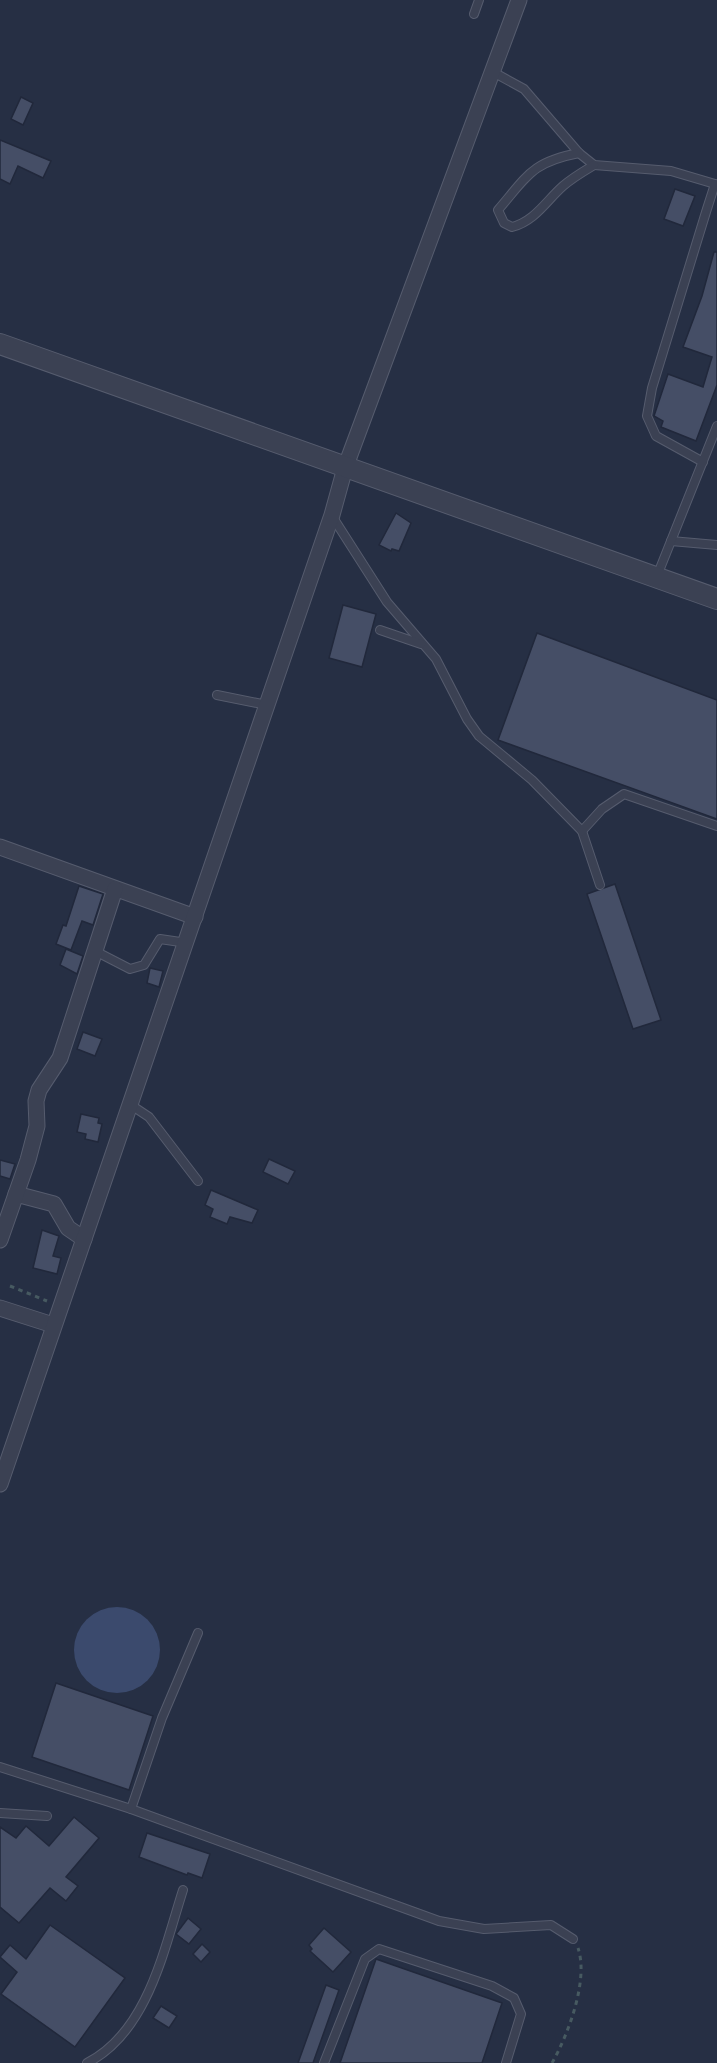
<svg xmlns="http://www.w3.org/2000/svg" width="717" height="2063" font-family="Jost,sans-serif">
  <style>
    .water { fill: #3b4a6d }
    .building { fill: #454e66; stroke: #21283b; stroke-width: 1.5 }
    .lines { fill: none; stroke-linecap: round; stroke-linejoin: round }
    .service-casing { stroke: #565c6e; stroke-width: 10 }
    .minor-casing { stroke: #565c6e; stroke-width: 17 }
    .tertiary-casing { stroke: #565c6e; stroke-width: 22 }
    .path { stroke: #475a61; stroke-width: 3; stroke-dasharray: 4.5 4.5; stroke-linecap: butt }
    .service { stroke: #3b4153; stroke-width: 8 }
    .minor { stroke: #3b4153; stroke-width: 15 }
    .tertiary { stroke: #3b4153; stroke-width: 20 }
  </style>
  <rect width="100%" height="100%" fill="#262f44"/>
  <!-- water -->
  <circle class="water" cx="117" cy="1650" r="43"/>
  <!-- building -->
  <g class="building">
    <polygon points="21,97 33,103 23,125 11,119"/>
    <polygon points="0,140 51,161 43,178 18,166 10,184 0,179"/>
    <polygon points="675,189 695,196 683,226 664,219"/>
    <polygon points="714,252 717,252 717,385 696,441 661,427 663,421 654,416 668,374 703,387 712,357 683,347 702,296"/>
    <polygon points="396,513 411,523 399,551 392,549 391,551 379,545"/>
    <polygon points="343,605 376,614 362,667 329,658"/>
    <polygon points="537,633 717,700 717,819 498,740"/>
    <polygon points="615,884 661,1020 633,1029 587,894"/>
    <polygon points="79,886 103,894 93,925 82,921 71,950 56,944 63,925 66,926"/>
    <polygon points="66,949 83,956 77,974 60,965"/>
    <polygon points="150,968 163,971 159,987 147,983"/>
    <polygon points="83,1032 102,1039 95,1056 77,1049"/>
    <polygon points="81,1114 99,1118 98,1123 102,1124 98,1142 85,1139 86,1134 77,1132"/>
    <polygon points="269,1159 295,1171 288,1184 263,1172"/>
    <polygon points="0,1160 15,1164 10,1179 0,1176"/>
    <polygon points="211,1190 258,1210 252,1223 230,1217 227,1224 210,1217 213,1209 205,1205"/>
    <polygon points="42,1230 59,1236 53,1256 61,1258 57,1274 33,1268"/>
    <polygon points="56,1683 153,1716 129,1790 32,1757"/>
    <polygon points="74,1817 99,1838 66,1877 78,1886 66,1901 50,1888 19,1923 0,1907 0,1827 16,1838 26,1826 49,1846"/>
    <polygon points="147,1833 210,1854 202,1878 188,1873 187,1875 139,1857"/>
    <polygon points="188,1918 201,1929 189,1944 176,1934"/>
    <polygon points="50,1925 125,1978 75,2047 1,1994 17,1972 0,1957 10,1945 26,1959"/>
    <polygon points="324,1928 351,1952 333,1972 310,1951 312,1949 309,1945"/>
    <polygon points="202,1944 210,1952 201,1962 193,1954"/>
    <polygon points="376,1959 502,2003 482,2063 340,2063"/>
    <polygon points="326,1985 339,1990 313,2063 298,2063"/>
    <polygon points="161,2006 177,2016 169,2028 153,2018"/>
  </g>
  <g class="lines">
    <!-- service casing -->
    <g class="service-casing">
      <g id="service">
        <polyline points="474,14 479,0"/>
        <polyline points="493,72 524,89 579,153 594,165 671,171 715,184"/>
        <path d="M579,153C532,162 528,175 498,210L504,223L512,227C535,221 546,201 563,186C572,178 584,171 594,165"/>
        <polyline points="703,462 656,436 647,416 652,388 706,212 715,184 717,185"/>
        <polyline points="332,516 387,602 436,659 467,719 479,736 532,780 582,831 600,885"/>
        <polyline points="671,541 717,545"/>
        <polyline points="657,576 717,426"/>
        <polyline points="380,630 421,644"/>
        <polyline points="217,695 267,705"/>
        <polyline points="582,831 602,809 624,794 717,826"/>
        <polyline points="95,951 130,969 144,965 160,939 187,943"/>
        <polyline points="131,1105 149,1117 198,1181"/>
        <polyline points="0,1767 131,1809 439,1921 484,1929 551,1925 573,1939"/>
        <polyline points="131,1809 162,1718 198,1633"/>
        <polyline points="0,1813 47,1816"/>
        <path d="M87,2063C148,2032 164,1949 183,1890"/>
        <polyline points="324,2063 365,1959 379,1949 492,1986 514,1998 521,2014 506,2063"/>
      </g>
    </g>
    <!-- minor casing -->
    <g class="minor-casing">
      <g id="minor">
        <polyline points="0,847 195,917"/>
        <polyline points="16,1194 54,1204 68,1228 84,1239"/>
        <polyline points="0,1240 28,1160 37,1126 36,1101 39,1090 60,1058 115,889"/>
        <polyline points="0,1308 53,1325"/>
        <polyline points="0,1484 332,515 345,468 519,0"/>
      </g>
    </g>
    <!-- tertiary casing -->
    <g class="tertiary-casing">
      <polyline id="tertiary" points="0,344 717,599"/>
    </g>
    <!-- path -->
    <g class="path">
      <polyline points="10,1286 47,1301"/>
      <path d="M552,2063C568,2035 589,1980 578,1948"/>
    </g>
    <!-- service -->
    <use href="#service" class="service"/>
    <!-- minor -->
    <use href="#minor" class="minor"/>
    <!-- tertiary -->
    <use href="#tertiary" class="tertiary"/>
  </g>
</svg>
